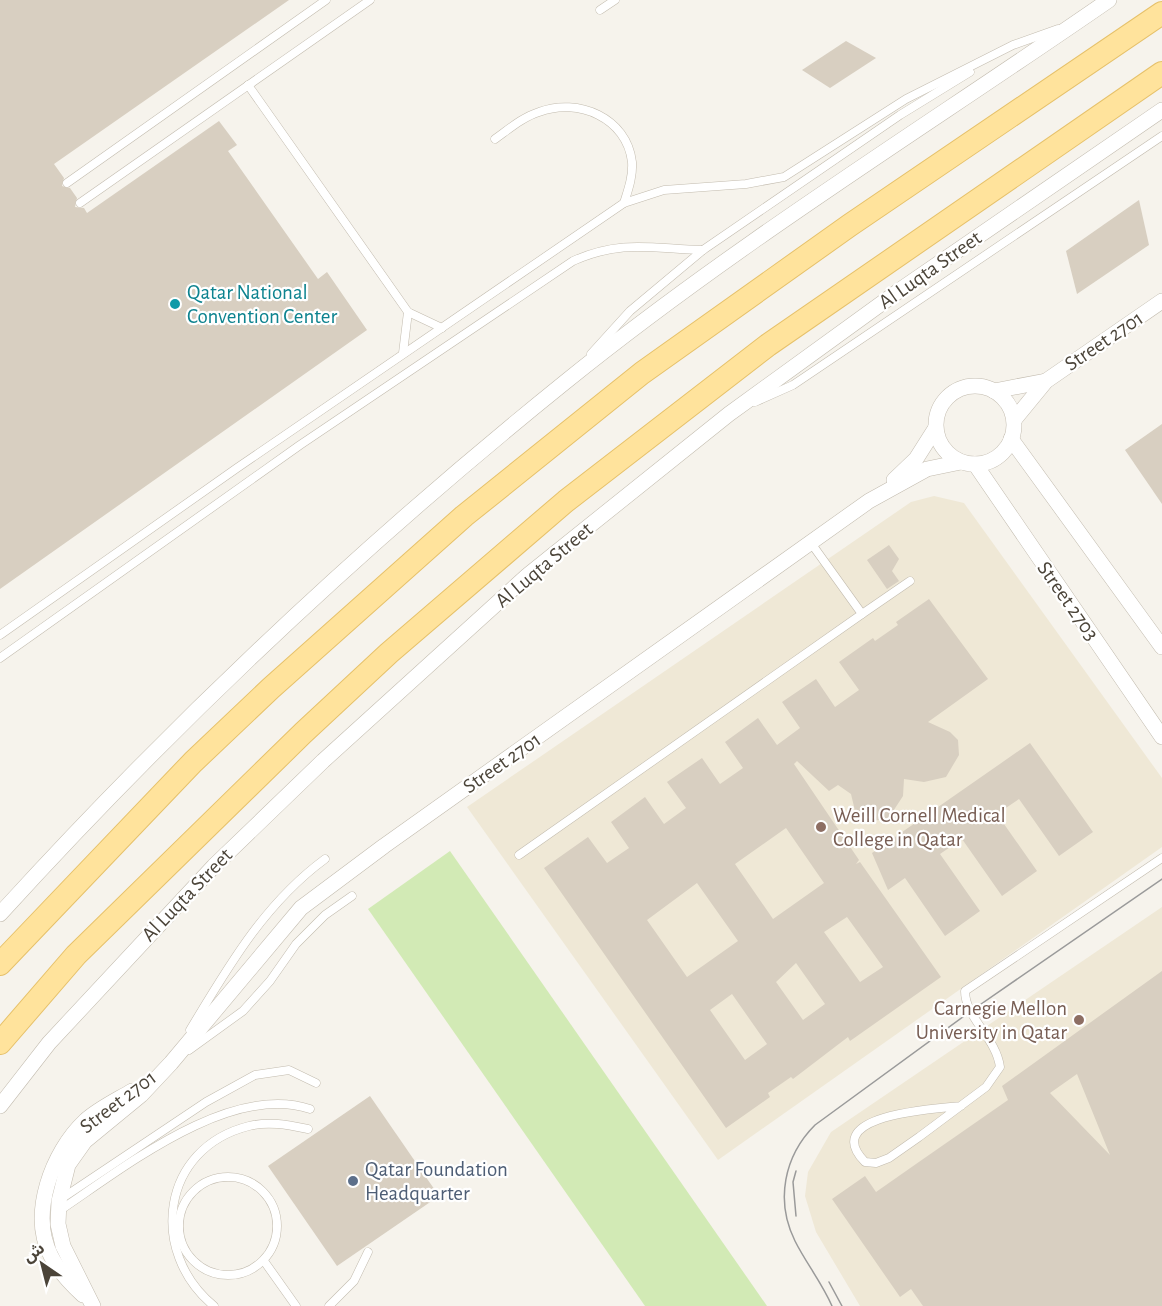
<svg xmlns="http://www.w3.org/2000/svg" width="1162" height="1306" font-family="'Alegreya Sans','Noto Sans Arabic',sans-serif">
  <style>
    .education { fill: #efe8d6 }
    .green { fill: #d2eab5 }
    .building { fill: #d8cfc1; fill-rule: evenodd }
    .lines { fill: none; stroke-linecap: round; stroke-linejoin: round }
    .service-casing { stroke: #c2bbae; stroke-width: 9 }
    .minor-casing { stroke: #c2bbae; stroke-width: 16 }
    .primary-casing { stroke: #e6c16a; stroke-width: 24 }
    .service { stroke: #fff; stroke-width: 8 }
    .minor { stroke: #fff; stroke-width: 15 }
    .primary { stroke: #ffe39c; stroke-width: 22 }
    .tram { stroke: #9a9a9a; stroke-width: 1.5 }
    .culture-dot { fill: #0f9aa8; stroke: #fff; stroke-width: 2 }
    .education-dot { fill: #8d6e63; stroke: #fff; stroke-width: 2 }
    .service-dot { fill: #5c6f8a; stroke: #fff; stroke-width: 2 }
    .labels { text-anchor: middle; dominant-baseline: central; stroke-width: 4.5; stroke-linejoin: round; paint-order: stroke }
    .street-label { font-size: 21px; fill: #4b4439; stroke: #fff }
    .culture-label { font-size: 21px; fill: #0d838f; stroke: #fff; text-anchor: start }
    .education-label { font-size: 21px; fill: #785e54; stroke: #fff; text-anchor: start }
    .service-label { font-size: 21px; fill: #4e5e75; stroke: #fff; text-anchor: start }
  </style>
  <rect width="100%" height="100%" fill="#f6f3ec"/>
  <!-- education -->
  <g class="education">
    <polygon points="934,496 964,503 1162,778 1162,847 718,1160 467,807 911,502"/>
    <polygon points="1162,907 1162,1306 860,1306 816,1232 805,1196 808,1172 831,1132"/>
  </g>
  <!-- green -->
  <polygon class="green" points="450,851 767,1306 645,1306 368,909"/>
  <!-- building -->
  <g class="building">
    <polygon points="0,0 289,0 54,164 64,178 62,186 70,188 77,198 75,207 84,208 87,213 219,121 237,145 228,151 318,279 327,272 367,330 0,589"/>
    <polygon points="846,41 876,58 830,88 802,70"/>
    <polygon points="1139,200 1149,245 1077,294 1066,251"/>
    <polygon points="1162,424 1162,504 1125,450"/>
    <polygon points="889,545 899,559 892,571 899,581 887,589 867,560"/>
    <path d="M929,599L988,679L928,722L950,732L958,740L959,755L946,777L924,782L904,779L903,796L888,819L870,821L856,815L851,794L838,785L829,791L797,761L794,764L859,860L856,864L860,862L941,977L850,1041L848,1037L793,1079L791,1077L768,1093L770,1097L726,1128L544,868L588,837L607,863L629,848L611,822L645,797L664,824L686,808L667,782L702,758L720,784L743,768L725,742L758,718L777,745L800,728L782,702L816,679L835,707L859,690L839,662L873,638L875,641L898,625L896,622ZM786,828L824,883L773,919L735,864ZM697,883L738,941L687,977L647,920ZM847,917L883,967L860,982L824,932ZM796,963L825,1004L803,1020L776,982ZM732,994L767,1044L745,1060L710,1010Z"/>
    <polygon points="1030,743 1093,832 1059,856 1019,799 997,814 1037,871 1002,896 962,839 940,854 980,911 945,936 905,878 888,890 872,853"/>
    <path d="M1162,971V1306H923L911,1289L900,1297L832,1199L865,1176L876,1192L916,1164L1008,1100L1002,1086ZM1077,1074L1110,1155L1050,1093Z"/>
    <polygon points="370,1096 439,1196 337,1266 268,1166"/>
  </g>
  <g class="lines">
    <!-- service casing -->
    <g class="service-casing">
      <g id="service">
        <polyline points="600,10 615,0"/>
        <polyline points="248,85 408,312 442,328"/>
        <path d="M495,139C509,129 523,117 539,112C578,97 627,118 632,162C633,177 628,190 624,203"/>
        <polyline points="67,183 326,0"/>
        <polyline points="80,203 370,0"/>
        <polyline points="403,353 408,312"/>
        <polyline points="591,354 630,311 703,250 900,115 970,72"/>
        <polyline points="755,402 793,385 1162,136"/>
        <polyline points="862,614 910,581"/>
        <polyline points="0,635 237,468 624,203 664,190 746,184 784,177 906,99 1013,45 1058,29"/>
        <path d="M0,658L300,445L573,261C622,239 653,249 703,250"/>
        <polyline points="519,855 862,614 811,543"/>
        <path d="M190,1030C228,967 264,904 325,859"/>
        <polyline points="189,1050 243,1011 270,981 296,944 325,915 352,896"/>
        <path d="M961,1106C937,1109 818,1114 865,1162L876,1163L889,1158L919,1137L986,1087L1000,1067C996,1037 965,1018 965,991L1162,858"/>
        <circle cx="228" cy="1226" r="49"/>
        <polyline points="61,1199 206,1102 255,1075 289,1070 316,1083"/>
        <path d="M59,1211C122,1169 230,1082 310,1109"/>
        <polyline points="264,1261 296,1306"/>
        <path d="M214,1306C148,1252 161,1148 249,1126C269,1121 288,1125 308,1129"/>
        <polyline points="329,1306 354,1281 368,1252"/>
      </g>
    </g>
    <!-- minor casing -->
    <g class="minor-casing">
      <g id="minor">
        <circle cx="975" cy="425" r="39"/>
        <polyline points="994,391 1046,381"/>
        <polyline points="1014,420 1046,381 1162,301"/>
        <polyline points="1011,439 1162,647"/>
        <polyline points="975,464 1162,737"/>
        <polyline points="894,480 916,459 935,429"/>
        <path d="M0,914C174,723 363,545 564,383C737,243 927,126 1109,0"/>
        <polyline points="0,1106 49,1043 214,866 323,761 528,575 729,414 900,290 1162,110"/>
        <path d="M83,1295C71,1284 59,1272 51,1256C29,1214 52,1152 85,1121C98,1109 117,1100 132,1091"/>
        <polyline points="93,1306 63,1246 58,1224 59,1201 68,1165 85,1141 141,1095 171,1063 301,908 384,846 869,501 927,469 961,462"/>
      </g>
    </g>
    <!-- primary casing -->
    <g class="primary-casing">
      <g id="primary">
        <polyline points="0,964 193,762 271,688 464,516 642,373 850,225 1162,13"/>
        <polyline points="0,1043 76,955 303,733 389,653 566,501 768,345 1162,73"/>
      </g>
    </g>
    <!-- service -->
    <use href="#service" class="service"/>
    <!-- minor -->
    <use href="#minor" class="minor"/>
    <!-- primary -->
    <use href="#primary" class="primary"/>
    <!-- tram -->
    <g class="tram">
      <polyline points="796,1216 793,1182 796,1171"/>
      <polyline points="829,1282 842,1306"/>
      <path d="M832,1306C822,1283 806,1263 795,1241C775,1201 784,1156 815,1125L971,1011L1162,879"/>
    </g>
  </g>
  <!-- markers -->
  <circle class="culture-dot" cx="175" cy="304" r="6"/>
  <g class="education-dot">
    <circle cx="821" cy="827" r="6"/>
    <circle cx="1079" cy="1020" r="6"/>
  </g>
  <circle class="service-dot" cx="353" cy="1181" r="6"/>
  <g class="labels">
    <!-- street labels -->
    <g class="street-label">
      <text transform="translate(930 270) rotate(-35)">Al Luqta Street</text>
      <text transform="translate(1104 341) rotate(-34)">Street 2701</text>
      <text transform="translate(544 565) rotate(-40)">Al Luqta Street</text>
      <text transform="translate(1068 601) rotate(55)">Street 2703</text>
      <text transform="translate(502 763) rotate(-35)">Street 2701</text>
      <text transform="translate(187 895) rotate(-46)">Al Luqta Street</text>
      <text transform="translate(118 1102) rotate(-37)">Street 2701</text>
    </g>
    <!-- culture labels -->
    <g class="culture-label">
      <text x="187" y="292">Qatar National<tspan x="187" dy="24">Convention Center</tspan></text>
    </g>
    <!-- education labels -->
    <g class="education-label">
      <text x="833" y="815">Weill Cornell Medical<tspan x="833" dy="24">College in Qatar</tspan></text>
      <text x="1067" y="1008" text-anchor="end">Carnegie Mellon<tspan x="1067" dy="24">University in Qatar</tspan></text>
    </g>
    <!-- service labels -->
    <g class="service-label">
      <text x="365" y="1169">Qatar Foundation<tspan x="365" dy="24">Headquarter</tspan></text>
    </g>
  </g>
  <!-- north arrow -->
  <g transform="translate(42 1264) rotate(325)" stroke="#ffffff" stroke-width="4.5" paint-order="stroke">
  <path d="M0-4.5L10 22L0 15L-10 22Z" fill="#4b4439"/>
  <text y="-9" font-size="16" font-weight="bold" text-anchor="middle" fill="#4b4439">ش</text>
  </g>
</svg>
